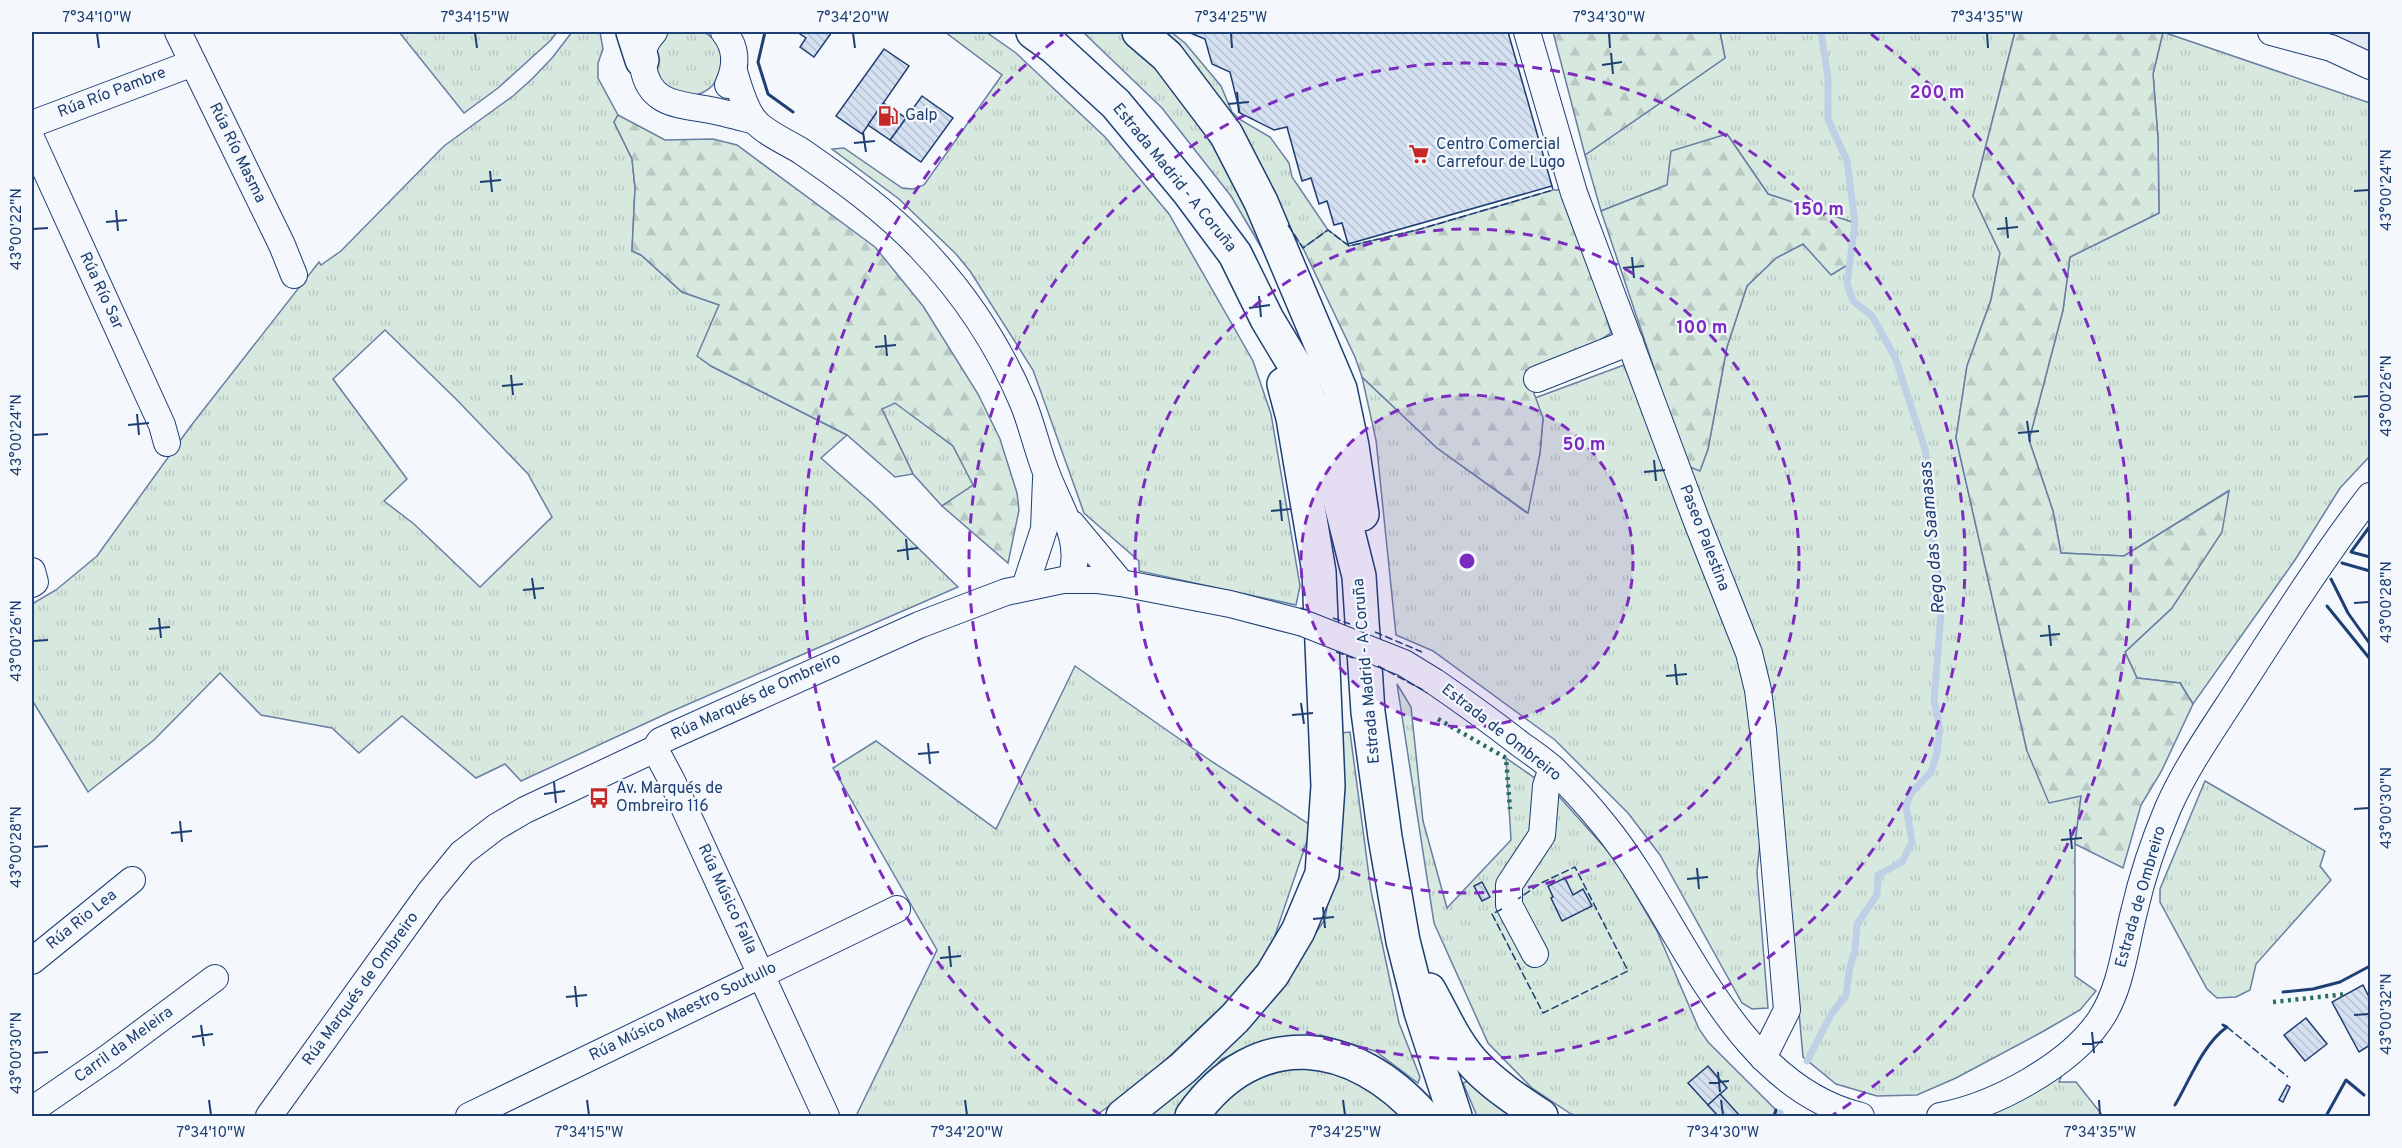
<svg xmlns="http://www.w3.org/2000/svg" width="2402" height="1148" font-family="Overpass,sans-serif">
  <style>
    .grass { fill: url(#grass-tufts); stroke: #687fa3; stroke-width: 1.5; fill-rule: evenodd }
    .forest { fill: url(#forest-firs); stroke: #687fa3; stroke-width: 1.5 }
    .parking { fill: #e3e8f0; stroke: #687fa3; stroke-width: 1.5 }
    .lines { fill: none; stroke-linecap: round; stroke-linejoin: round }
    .stream { stroke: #bed0e5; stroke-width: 7 }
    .building { fill: url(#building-back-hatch); stroke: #1d3f73; stroke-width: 1.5 }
    .minor-casing { stroke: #1d3f73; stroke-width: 28 }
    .highway-casing { stroke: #1d3f73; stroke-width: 36 }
    .minor { stroke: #f4f7fb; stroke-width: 26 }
    .highway { stroke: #f4f7fb; stroke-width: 33 }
    .minor-bridge-casing { stroke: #1d3f73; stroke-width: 28; stroke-linecap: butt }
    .minor-bridge { stroke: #f4f7fb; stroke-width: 26 }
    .hedge { stroke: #2c6c60; stroke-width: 4.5; stroke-dasharray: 3 4.5; stroke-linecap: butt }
    .fence { stroke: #1d3f73; stroke-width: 1.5; stroke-dasharray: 8 3; stroke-linecap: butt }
    .wall { stroke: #1d3f73; stroke-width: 3 }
    .ticks { fill: none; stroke: #1d3f73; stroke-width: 2 }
    .ring { fill: none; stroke: #7b2cbf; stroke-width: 3; stroke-dasharray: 10 8 }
    .labels { text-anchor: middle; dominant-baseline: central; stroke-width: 4.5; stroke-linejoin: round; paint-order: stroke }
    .street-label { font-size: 16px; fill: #1d3f73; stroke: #f4f7fb }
    .poi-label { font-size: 16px; fill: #1d3f73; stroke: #f4f7fb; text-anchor: start }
    .water-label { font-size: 18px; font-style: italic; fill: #1d3f73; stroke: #f4f7fb }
    .centre { fill: #7b2cbf; stroke: #f4f7fb; stroke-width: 3 }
    .ring-label { font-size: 18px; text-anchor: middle; font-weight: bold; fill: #7b2cbf; stroke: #f4f7fb; stroke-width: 4.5; stroke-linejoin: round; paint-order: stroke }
    .neatline { fill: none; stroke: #1d3f73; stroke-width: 2 }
    .ticks-label { font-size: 15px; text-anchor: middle; fill: #1d3f73 }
  </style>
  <defs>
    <pattern id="grass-tufts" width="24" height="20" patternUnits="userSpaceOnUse" patternTransform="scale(1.5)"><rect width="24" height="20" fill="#d7e8df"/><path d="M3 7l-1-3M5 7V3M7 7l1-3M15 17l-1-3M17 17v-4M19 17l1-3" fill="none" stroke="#b8c8c3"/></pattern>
    <pattern id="forest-firs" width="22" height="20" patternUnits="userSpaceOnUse" patternTransform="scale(1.5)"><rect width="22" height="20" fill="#d7e8df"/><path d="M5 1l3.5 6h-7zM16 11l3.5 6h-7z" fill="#b8c8c3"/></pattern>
    <pattern id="building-back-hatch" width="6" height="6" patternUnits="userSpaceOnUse" patternTransform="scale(1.5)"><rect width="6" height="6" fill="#d5e0f0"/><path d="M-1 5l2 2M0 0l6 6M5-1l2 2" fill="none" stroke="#b6c1d1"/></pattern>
  </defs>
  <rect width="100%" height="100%" fill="#f4f7fb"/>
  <!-- grass -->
  <g class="grass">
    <polygon points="399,32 557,32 551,40 498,88 464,113"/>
    <path d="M572,32H600L603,49L598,63V78L618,115L614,122L632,159L635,188L632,251L641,255L682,292L720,305L711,366L847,435L821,458L872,503L958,587L670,712L521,781L505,764L476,778L402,716L359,753L332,728L261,715L220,673L154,740L88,792L32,700V604L56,590L97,556L190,427L319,262L321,265L341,251L444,146L513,96L533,78L552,58ZM385,330L456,399L528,474L552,517L480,587L414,524L384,501L407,479L333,379Z"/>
    <path d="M669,32H704C737,50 722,97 686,96C685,96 677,96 676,96C669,93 661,83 655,78C654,58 651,44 669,32Z"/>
    <polygon points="945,32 986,32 1016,53 1105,137 1169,214 1253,361 1271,414 1300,586 1296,605 1139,571 1139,561 1084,513 1033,370 970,271 956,254 899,199 832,149 844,148 902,188 913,189 924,185 1002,75"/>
    <polygon points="1083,32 1122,32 1190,105 1247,197 1264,252 1231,196 1162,108"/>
    <polygon points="1153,32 1171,32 1185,43 1221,86 1232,112 1239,119 1270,137 1289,163 1292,177 1328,230 1303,248"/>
    <polygon points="1720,32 2015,32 1973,196 2000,253 1991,300 1967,366 1956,438 2027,751 2081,796 2075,844 2075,976 2096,991 2080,1010 2042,1032 1956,1078 1917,1095 1877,1096 1836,1084 1803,1057 1773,719 1687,466 1700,470 1708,449 1727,347 1747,286 1776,258 1803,244 1832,274 1849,264 1854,223 1768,194 1727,134 1667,185 1601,211 1585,155 1725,58"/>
    <polygon points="2163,32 2370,103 2370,456 2340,488 2295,560 2193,704 2180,683 2137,678 2125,652 2172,608 2228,491 2124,556 2061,553 2053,511 2029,440 2063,310 2070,257 2159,213 2158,138 2153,74"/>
    <polygon points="1624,365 1668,478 1723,609 1754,710 1763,813 1757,872 1768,1008 1752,1009 1742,1003 1660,855 1628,813 1555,740 1433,651 1396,635 1376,440 1362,377 1437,448 1527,513 1540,453 1543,419 1535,398"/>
    <polygon points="895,402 953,446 974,485 942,506 913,474 881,408"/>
    <polygon points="1075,666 1211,761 1312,826 1270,950 1231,998 1140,1084 1095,1116 856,1116 937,950 833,768 876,741 996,829"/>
    <polygon points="1397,684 1411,707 1423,821 1447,908 1511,840 1506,758 1555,792 1615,859 1657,931 1699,1029 1708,1042 1776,1110 1774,1116 1580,1116 1571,1114 1532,1088 1488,1043 1434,923"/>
    <polygon points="1350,732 1371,891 1399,1023 1420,1077 1418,1083 1375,1051 1321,1035 1271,1040 1222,1059 1187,1098 1178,1116 1146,1116 1289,974 1325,919 1339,838 1341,733"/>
    <polygon points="2205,781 2325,851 2320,866 2331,880 2256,964 2250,990 2236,997 2217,998 2207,989 2160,902 2160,889"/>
    <path d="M1295,1069H1314L1353,1077L1406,1116H1212C1235,1090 1259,1074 1295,1069Z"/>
    <polygon points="2062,1075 2059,1082 2076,1082 2103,1116 1987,1116"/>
    <polygon points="1471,1080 1519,1116 1477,1116 1463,1083"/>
  </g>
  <!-- forest -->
  <g class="forest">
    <polygon points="1553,32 1720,32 1725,58 1585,155"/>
    <polygon points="2015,32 2163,32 2153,74 2158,138 2159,213 2070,257 2063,310 2029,440 2053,511 2061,553 2124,556 2229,491 2222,532 2172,608 2125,652 2137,678 2180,683 2193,704 2161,772 2141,805 2123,868 2075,844 2081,796 2049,803 2027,751 1956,438 1967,366 1991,300 2000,253 1973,196"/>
    <polygon points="618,115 665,140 713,139 737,145 875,247 923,306 978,394 1000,439 1017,493 1019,510 1008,563 942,506 973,485 953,446 895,403 882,409 913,474 895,477 847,435 711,366 697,356 719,305 682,292 641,255 632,251 635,188 632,159 614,122"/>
    <polygon points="1727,134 1768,194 1855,223 1849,264 1831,275 1803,244 1776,258 1747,286 1727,347 1708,449 1700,471 1687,466 1601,211 1667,185 1671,151"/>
    <polygon points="1553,190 1560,190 1590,262 1611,333 1597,342 1526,371 1543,418 1540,453 1528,513 1437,448 1362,377 1355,357 1303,248 1328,230 1349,246 1417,230"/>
  </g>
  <!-- parking -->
  <polygon class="parking" points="2318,32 2366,32 2370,34 2370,56 2342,39"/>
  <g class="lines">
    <!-- stream -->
    <g class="stream">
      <polyline points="1807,1061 1832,1013 1846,995 1850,966 1855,951 1857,924 1877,895 1878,875 1902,862 1912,842 1906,806 1911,793 1931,772 1937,753 1940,729 1934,700 1941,614 1937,589 1939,577 1932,549 1933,505 1925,449 1895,357 1872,316 1853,301 1847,284 1855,223 1847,161 1828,119 1828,77 1821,32"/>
      <polyline points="1778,1116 1780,1113"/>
    </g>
  </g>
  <!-- building -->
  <g class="building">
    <polygon points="797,32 832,32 814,57 800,47 806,38"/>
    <polygon points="1188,32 1508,32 1552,186 1348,244 1342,223 1334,225 1327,201 1319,204 1311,178 1302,181 1287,127 1274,130 1240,113 1230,72 1212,64 1205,39"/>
    <polygon points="884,49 909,66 862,134 836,116"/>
    <polygon points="922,96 953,118 921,162 890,140"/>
    <polygon points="883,103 906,118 890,140 868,125"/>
    <polygon points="1565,878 1573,895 1583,889 1592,906 1562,921 1551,898 1553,897 1548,886"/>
    <polygon points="1482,882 1490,897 1482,901 1474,886"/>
    <polygon points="2363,985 2370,999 2370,1045 2359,1052 2332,1002"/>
    <polygon points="2306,1018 2327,1044 2305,1061 2284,1035"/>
    <polygon points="1708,1066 1727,1088 1708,1105 1688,1083"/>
    <polygon points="2287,1085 2290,1087 2283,1102 2279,1100"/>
    <polygon points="1720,1094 1740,1116 1718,1116 1708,1105"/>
  </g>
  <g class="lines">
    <!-- minor casing -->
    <g class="minor-casing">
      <g id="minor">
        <polyline points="178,32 282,245 294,275"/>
        <path d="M654,32C645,41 641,54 643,66C649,105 678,104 710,110C725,113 740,117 755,121"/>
        <path d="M724,32C737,48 737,66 728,85"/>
        <polyline points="1527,32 1574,193 1697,522 1749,653 1758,690 1763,730 1787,1010 1763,1058"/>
        <polyline points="2271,32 2331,48 2370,66"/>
        <path d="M734,71C738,85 746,111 755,121C764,132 788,143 801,151C843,180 886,211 921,248C963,292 999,346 1023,403C1032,425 1037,449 1046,472C1059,508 1084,539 1071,579"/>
        <polyline points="32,124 193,63"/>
        <polyline points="32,140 162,425 167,443"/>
        <polyline points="1537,379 1630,342"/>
        <polyline points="1072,524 1121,583"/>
        <polyline points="32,571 35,582 32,584"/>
        <polyline points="1025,587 1044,529 1046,479"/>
        <path d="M1435,682C1464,702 1492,722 1520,744C1531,752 1543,760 1553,769C1571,786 1589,806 1605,826C1681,919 1731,1085 1861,1116"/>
        <polyline points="655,749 672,781 826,1116"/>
        <polyline points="1535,954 1509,905 1509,885 1542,835 1546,786 1552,768"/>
        <polyline points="32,961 132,880"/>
        <polyline points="32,1110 109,1057 215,978"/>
        <polyline points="269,1116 430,892 462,853 496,827 525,810 655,749 660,741 682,731 919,625 1006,592 1063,580 1098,580 1121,583 1230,604 1303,623"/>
        <polyline points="469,1116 897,909"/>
        <path d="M1940,1116C1994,1106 2069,1066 2100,1020C2121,989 2125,947 2134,912C2142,877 2154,841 2168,808C2187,765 2215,726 2240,687C2282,622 2323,557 2370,496"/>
      </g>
    </g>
    <!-- highway casing -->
    <g class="highway-casing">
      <g id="highway">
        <polyline points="633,32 642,60"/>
        <polyline points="1033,32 1054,47 1116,104 1188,191 1235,254 1267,319 1297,369 1326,445 1359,576 1368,712 1385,837 1403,941 1421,1012 1455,1116"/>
        <polyline points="1139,32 1167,56 1226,134 1261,202 1340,389 1352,446 1362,514"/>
        <path d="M1429,990C1443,1015 1455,1044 1475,1065C1494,1085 1518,1101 1541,1116"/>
        <polyline points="1123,1116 1183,1068 1235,1018 1272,975 1298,931 1322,874 1328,786 1319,572 1293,418 1284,384"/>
        <path d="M1192,1116C1257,1024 1354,1038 1423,1116"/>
      </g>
    </g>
    <!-- minor -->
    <use href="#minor" class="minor"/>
    <!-- highway -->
    <use href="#highway" class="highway"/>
    <!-- minor-bridge casing -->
    <g class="minor-bridge-casing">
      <polyline id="minor-bridge" points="1303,623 1404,663 1435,682"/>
    </g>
    <!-- minor-bridge -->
    <use href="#minor-bridge" class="minor-bridge"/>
    <!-- hedge -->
    <g class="hedge">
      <polyline points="1438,719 1506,758 1510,809"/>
      <polyline points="2273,1002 2347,994"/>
    </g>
    <!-- fence -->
    <g class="fence">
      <polyline points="2366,32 2370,34"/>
      <polyline points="1288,225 1303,248 1328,230 1349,246 1417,230 1553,190 1552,186"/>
      <polyline points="1300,608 1310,611"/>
      <polyline points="1333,618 1350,624"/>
      <polyline points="1375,632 1422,652"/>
      <polyline points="1336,652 1353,658"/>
      <polyline points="1378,666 1423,690"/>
      <polyline points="1502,909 1492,914 1543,1013 1628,971 1575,867 1541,883 1518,899"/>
      <polyline points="2227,1027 2288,1077"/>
    </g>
    <!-- wall -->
    <g class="wall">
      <polyline points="765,32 758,62 768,94 793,112"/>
      <polyline points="2370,526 2351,552 2370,557"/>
      <polyline points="2342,563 2370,571"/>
      <polyline points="2331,579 2348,613 2370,644"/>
      <polyline points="2327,606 2370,659"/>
      <polyline points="2283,992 2313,989 2340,982 2370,966"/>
      <path d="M2175,1105C2190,1080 2202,1045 2227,1027L2223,1025"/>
      <polyline points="1774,1116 1776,1110"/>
      <polyline points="2326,1116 2346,1080 2364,1095"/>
    </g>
  </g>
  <!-- ticks -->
  <path class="ticks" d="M97,33L99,48M475,33L477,48M853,33L855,48M1231,33L1232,48M1609,33L1610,48M1987,33L1988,48M1611,53L1613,74M1602,65L1622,62M1237,92L1239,113M1228,104L1249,102M863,132L866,152M854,143L875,141M490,171L492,192M480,182L501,180M2354,191L2369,190M116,210L118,231M2006,217L2008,238M106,222L127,220M33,229L48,228M1997,229L2018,227M1632,257L1634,278M1623,268L1644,266M1259,296L1261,317M1249,308L1270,305M885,335L887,356M875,347L896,345M511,375L513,395M502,386L523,384M2354,397L2369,396M137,414L139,435M2027,421L2030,442M128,425L149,423M2018,433L2039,431M33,435L48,434M1654,460L1656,481M1644,472L1665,470M1280,500L1282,521M1271,511L1291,509M906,539L908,560M897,551L918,548M532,578L535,599M523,590L544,588M2354,603L2369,602M159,618L161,638M2049,625L2051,646M149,629L170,627M2040,636L2060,634M33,641L48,640M1675,664L1677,685M1666,676L1687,674M1301,703L1304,724M1292,715L1313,713M928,743L930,764M918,754L939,752M554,782L556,803M544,794L565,791M2354,809L2369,808M180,821L182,842M2070,829L2072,849M171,833L192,831M2061,840L2082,838M33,847L48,846M1697,868L1699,889M1687,879L1708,877M1323,907L1325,928M1313,919L1334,917M949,946L951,967M940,958L961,956M575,986L577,1007M566,997L587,995M2354,1015L2369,1014M201,1025L204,1046M2092,1032L2094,1053M192,1037L213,1034M2082,1044L2103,1042M33,1053L48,1052M1718,1072L1720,1092M1709,1083L1729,1081M209,1100L211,1115M587,1100L589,1115M965,1100L967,1115M1343,1100L1345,1115M1721,1100L1723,1115M2099,1100L2100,1115"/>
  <!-- distance rings -->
  <circle cx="1467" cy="561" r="166" fill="#7b2cbf" fill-opacity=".12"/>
  <g class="ring">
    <circle cx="1467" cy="561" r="166"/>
    <circle cx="1467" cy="561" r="332"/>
    <circle cx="1467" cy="561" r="498"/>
    <path d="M1101 1115A664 664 0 0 1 1063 34M1871 34A664 664 0 0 1 1833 1115"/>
  </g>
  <!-- icons -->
  <defs>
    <g id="fuel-bare" transform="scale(1.62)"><path d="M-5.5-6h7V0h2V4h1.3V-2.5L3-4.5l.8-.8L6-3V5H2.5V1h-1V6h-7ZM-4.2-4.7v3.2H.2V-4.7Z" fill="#c62828" stroke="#f4f7fb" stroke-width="2.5" paint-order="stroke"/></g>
    <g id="supermarket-bare" transform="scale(1.62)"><path d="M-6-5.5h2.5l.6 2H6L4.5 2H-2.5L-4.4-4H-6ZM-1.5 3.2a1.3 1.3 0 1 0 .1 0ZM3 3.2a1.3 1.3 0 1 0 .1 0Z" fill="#c62828" stroke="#f4f7fb" stroke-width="2.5" paint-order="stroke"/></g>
    <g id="bus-bare" transform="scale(1.62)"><path d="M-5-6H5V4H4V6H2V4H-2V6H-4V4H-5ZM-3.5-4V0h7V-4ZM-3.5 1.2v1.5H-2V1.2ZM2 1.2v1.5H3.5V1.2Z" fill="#c62828" stroke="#f4f7fb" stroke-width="2.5" paint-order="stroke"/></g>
  </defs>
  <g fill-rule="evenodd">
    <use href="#fuel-bare" x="888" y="116"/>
    <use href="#supermarket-bare" x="1419" y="154"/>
    <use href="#bus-bare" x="599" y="798"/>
  </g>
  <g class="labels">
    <!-- street labels -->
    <g class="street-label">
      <text transform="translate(112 93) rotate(-21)">Rúa Río Pambre</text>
      <text transform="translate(237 153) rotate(64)">Rúa Río Masma</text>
      <text transform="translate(1174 178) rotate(51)">Estrada Madrid - A Coruña</text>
      <text transform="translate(101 291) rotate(65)">Rúa Río Sar</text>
      <text transform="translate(1704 538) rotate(69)">Paseo Palestina</text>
      <text transform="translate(1367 671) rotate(-95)">Estrada Madrid - A Coruña</text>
      <text transform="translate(756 697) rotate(-25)">Rúa Marqués de Ombreiro</text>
      <text transform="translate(1501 733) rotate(38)">Estrada de Ombreiro</text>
      <text transform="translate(2141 897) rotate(-74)">Estrada de Ombreiro</text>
      <text transform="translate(727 899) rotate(65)">Rúa Músico Falla</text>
      <text transform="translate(82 920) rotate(-39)">Rúa Rio Lea</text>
      <text transform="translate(361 989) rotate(-54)">Rúa Marqués de Ombreiro</text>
      <text transform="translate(683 1012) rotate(-26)">Rúa Músico Maestro Soutullo</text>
      <text transform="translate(124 1045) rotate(-36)">Carril da Meleira</text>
    </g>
    <!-- poi labels -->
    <g class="poi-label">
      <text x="905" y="116">Galp</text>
      <text x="1436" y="145">Centro Comercial<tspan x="1436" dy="18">Carrefour de Lugo</tspan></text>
      <text x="616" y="789">Av. Marqués de<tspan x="616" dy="18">Ombreiro 116</tspan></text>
    </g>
    <!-- water labels -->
    <g class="water-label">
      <text transform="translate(1933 538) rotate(-95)">Rego das Saamasas</text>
    </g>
  </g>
  <circle cx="1467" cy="561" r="9" class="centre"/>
  <g class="ring-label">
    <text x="1937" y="98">200 m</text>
    <text x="1819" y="215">150 m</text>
    <text x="1702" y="333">100 m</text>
    <text x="1584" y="450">50 m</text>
  </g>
  <!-- border -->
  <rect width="2402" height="1148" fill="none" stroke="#f4f7fb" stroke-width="66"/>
  <rect x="33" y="33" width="2336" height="1082" class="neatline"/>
  <g class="ticks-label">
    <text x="97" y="22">7°34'10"W</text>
    <text x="475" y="22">7°34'15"W</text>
    <text x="853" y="22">7°34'20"W</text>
    <text x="1231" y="22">7°34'25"W</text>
    <text x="1609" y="22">7°34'30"W</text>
    <text x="1987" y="22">7°34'35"W</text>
    <text transform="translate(2386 190) rotate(-90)" y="5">43°00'24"N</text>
    <text transform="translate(16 229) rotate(-90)" y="5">43°00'22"N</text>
    <text transform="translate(2386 396) rotate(-90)" y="5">43°00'26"N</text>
    <text transform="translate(16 435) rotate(-90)" y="5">43°00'24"N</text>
    <text transform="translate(2386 602) rotate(-90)" y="5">43°00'28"N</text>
    <text transform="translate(16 641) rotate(-90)" y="5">43°00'26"N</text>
    <text transform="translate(2386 808) rotate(-90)" y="5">43°00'30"N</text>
    <text transform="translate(16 847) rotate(-90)" y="5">43°00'28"N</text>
    <text transform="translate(2386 1014) rotate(-90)" y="5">43°00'32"N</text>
    <text transform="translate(16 1053) rotate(-90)" y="5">43°00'30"N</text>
    <text x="211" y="1137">7°34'10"W</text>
    <text x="589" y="1137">7°34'15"W</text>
    <text x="967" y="1137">7°34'20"W</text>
    <text x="1345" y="1137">7°34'25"W</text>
    <text x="1723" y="1137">7°34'30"W</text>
    <text x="2100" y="1137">7°34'35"W</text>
  </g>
</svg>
